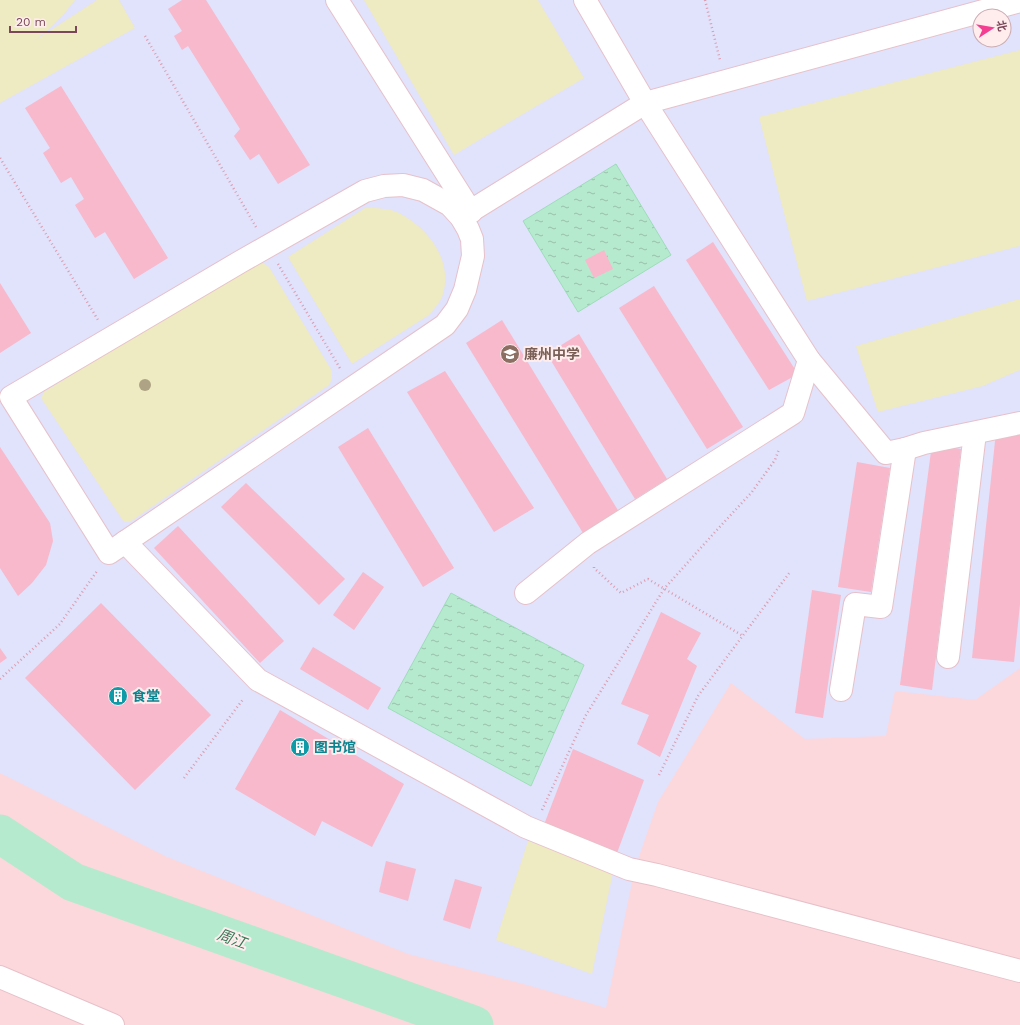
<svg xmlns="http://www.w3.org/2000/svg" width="1020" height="1025" viewBox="0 0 1020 1025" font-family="'Work Sans','Noto Sans SC',sans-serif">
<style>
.residential{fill:#fcd8dc;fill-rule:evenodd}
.education{fill:#e1e2fb;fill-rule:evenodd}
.green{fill:#eeeac1}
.water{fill:url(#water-ripples);stroke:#9cddba}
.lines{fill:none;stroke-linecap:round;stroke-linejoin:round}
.river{stroke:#b6eace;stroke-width:39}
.building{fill:#f7b9cb}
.minor-casing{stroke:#e7c1c9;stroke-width:24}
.path{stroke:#dc9caf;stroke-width:2.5;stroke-dasharray:1 3;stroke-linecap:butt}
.minor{stroke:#fff;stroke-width:22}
.tree{fill:#aea485}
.labels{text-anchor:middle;stroke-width:4;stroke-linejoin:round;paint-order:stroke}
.education-label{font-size:14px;font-weight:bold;fill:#785e54;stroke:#ffedee;text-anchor:start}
.culture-label{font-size:14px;font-weight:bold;fill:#0d838f;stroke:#ffedee;text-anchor:start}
.water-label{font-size:15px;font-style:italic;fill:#367956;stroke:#ffedee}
</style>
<defs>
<pattern id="water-ripples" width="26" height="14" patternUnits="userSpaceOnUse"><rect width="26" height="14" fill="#b6eace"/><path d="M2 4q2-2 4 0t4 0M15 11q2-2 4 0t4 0" fill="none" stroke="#99bfaa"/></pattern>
</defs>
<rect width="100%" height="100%" fill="#fee4e6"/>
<path class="residential" d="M0,0H1020V1025H0ZM980,16H1004V40H980Z"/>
<path class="education" d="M0,0H1020V668L975,700L895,691L886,736L805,739L731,683L658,802L635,868L606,1008L527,985L408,954L167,857L0,773ZM980,16H1004V40H980Z"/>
<g class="green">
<polygon points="0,0 75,0 64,14 47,31 34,41 97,0 119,0 135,28 0,103"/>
<polygon points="364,0 538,0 584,78 454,155"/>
<polygon points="1020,50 1020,246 807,301 759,117"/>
<path d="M365,208C376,208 389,208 399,213C428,228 453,260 443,294C441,302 434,309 429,315L352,364L288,257Z"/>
<polygon points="254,262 261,262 269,267 332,371 332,379 329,385 130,522 124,522 41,398 44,392"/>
<polygon points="1020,299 1020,370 983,386 878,412 856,346"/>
<polygon points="528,841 613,872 592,974 496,940"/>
</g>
<g class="water">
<polygon points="616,164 671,255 578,312 523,221"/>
<polygon points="451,593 584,665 531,786 388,708"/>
</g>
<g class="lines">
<polyline class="river" points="0,834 73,882 474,1025"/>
</g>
<g class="building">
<polygon points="182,0 206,0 310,165 278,184 259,154 250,160 234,136 240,129 188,46 182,50 174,36 182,31 168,9"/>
<polygon points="61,86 168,258 134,279 105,232 95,238 75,205 84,199 71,177 61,183 43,153 50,148 25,108"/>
<polygon points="713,242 798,374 769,390 686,260"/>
<polygon points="604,250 613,269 594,278 585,260"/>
<polygon points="0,283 31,333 0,353"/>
<polygon points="654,286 743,427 707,449 619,308"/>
<polygon points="502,320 619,512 583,533 466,343"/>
<polygon points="579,334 667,479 635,499 547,354"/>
<polygon points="445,371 534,508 494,532 407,392"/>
<polygon points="368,428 454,568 423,587 338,447"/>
<polygon points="996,432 1020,434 1020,604 1014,662 972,658"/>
<polygon points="932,444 961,449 932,690 900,685"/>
<polygon points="0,447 50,523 53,541 46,565 32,583 18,596 0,568"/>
<polygon points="857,462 890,468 871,592 838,587"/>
<polygon points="246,483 345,579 319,605 221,507"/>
<polygon points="178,526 284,641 260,663 154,548"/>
<polygon points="363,572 384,587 354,630 333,615"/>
<polygon points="812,590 841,595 823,718 795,713"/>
<polygon points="101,603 211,715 135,790 25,678"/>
<polygon points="661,612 701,633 687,659 697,666 660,757 637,744 649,715 621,704"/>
<polygon points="313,647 381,688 368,710 300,669"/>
<polygon points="0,648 7,658 0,663"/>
<polygon points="280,710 404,784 372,847 322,821 315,836 235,789"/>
<polygon points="573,749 644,780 614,861 542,830"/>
<polygon points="386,861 416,869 408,901 379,892"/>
<polygon points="455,879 482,887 470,929 443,920"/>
</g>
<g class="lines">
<defs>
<g id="minor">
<polyline points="337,0 471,212"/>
<polyline points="585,0 645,103 809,360 886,453 905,449 924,443 1020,423"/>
<polygon points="403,185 423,190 450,205 461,217 468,229 472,239 473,256 465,290 457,309 445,325 109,553 11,397 240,262 365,191 384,186"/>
<polyline points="461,217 645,103 1020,1"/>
<polyline points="125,542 258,680 526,827 629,869 657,875 1020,971"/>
<polyline points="526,593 588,543 793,413 809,360"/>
<polyline points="948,657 975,433"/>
<polyline points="841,690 855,604 881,607 905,449"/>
<polyline points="0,977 113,1025"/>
</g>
</defs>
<use href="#minor" class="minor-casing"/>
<g class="path">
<polyline points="705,0 720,60"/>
<polyline points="145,36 256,227"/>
<polyline points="0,158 98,320"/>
<polyline points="278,264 341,370"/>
<polyline points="594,567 594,568 621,593 648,579 743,636"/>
<polyline points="0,679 60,624 97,571"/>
<polyline points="659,775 698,696 790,572"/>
<polyline points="184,778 244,698"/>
<polyline points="542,810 586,715 664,589 715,532 752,492 775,460 779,449"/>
</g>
<use href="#minor" class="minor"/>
</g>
<circle class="tree" cx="145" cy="385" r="6"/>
<defs>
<symbol id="school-disc" viewBox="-11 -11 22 22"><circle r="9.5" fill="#8d6e63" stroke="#ffedee"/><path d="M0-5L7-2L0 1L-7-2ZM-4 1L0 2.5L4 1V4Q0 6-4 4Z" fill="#fff"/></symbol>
<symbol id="building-disc" viewBox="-11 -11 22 22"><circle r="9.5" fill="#0f9aa8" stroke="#ffedee"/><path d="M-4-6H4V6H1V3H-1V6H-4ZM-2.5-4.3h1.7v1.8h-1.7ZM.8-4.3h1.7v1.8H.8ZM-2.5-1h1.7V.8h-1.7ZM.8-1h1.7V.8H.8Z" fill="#fff"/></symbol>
</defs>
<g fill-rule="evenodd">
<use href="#school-disc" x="499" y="343" width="22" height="22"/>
<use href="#building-disc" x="107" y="685" width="22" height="22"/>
<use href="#building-disc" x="289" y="736" width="22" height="22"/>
</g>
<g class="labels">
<g class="education-label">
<text x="524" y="359">廉州中学</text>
</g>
<g class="culture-label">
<text x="132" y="701">食堂</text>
<text x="314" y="752">图书馆</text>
</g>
<g class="water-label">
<text transform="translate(232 939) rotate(20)" y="5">周江</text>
</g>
</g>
<g transform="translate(992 28) rotate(78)"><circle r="19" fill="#ffedee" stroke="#caabb2"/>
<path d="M0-3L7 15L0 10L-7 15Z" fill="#f43e92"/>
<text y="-6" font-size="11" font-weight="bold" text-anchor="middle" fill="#7a4758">北</text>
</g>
<path d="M10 26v6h66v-6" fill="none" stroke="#7a4758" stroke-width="2"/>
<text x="16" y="26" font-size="12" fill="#7a4758" stroke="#ffedee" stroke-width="3" paint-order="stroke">20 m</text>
</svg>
